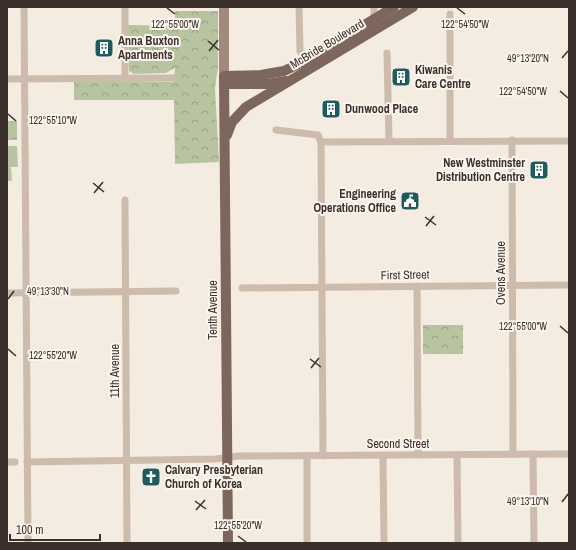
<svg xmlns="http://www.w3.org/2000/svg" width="576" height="550" viewBox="0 0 576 550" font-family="'Archivo Narrow',sans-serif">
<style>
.forest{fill:url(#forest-crowns)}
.garden{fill:#b8c4a0}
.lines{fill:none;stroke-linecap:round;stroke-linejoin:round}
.minor{stroke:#cdbbac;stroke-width:7}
.secondary{stroke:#a18a7d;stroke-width:10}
.primary{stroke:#7d675c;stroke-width:10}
.ticks{fill:none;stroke:#3b302b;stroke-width:1.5}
.labels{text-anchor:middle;stroke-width:4;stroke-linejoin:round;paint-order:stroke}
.poi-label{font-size:12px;font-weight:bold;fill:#3b302b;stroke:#fbf5ee;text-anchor:start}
.street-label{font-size:12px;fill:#3b302b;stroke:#fbf5ee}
.ticks-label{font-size:10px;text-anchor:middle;fill:#3b302b;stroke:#fbf5ee;stroke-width:4;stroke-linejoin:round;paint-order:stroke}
</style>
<defs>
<pattern id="forest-crowns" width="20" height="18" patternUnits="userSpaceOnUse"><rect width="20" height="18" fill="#b8c4a0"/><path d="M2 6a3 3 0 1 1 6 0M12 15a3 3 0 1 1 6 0" fill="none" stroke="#97a083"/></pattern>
</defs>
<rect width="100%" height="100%" fill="#f4ebe1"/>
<g class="forest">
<polygon points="175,11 218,11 218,67 215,88 219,162 175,164 174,100 74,100 74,81 174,82 175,68 166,73 134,74 129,71 128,25 175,26"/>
<rect x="7" y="121" width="10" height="19"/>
<rect x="423" y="325" width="40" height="29"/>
</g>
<polygon class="garden" points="7,146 17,146 18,167 11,167 12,181 7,181"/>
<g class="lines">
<g class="minor">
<polyline points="24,7 28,543"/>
<polyline points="299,7 300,51 305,61"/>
<polyline points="374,7 374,19"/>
<polyline points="450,14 450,140"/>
<polyline points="387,53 389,141"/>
<polyline points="125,77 125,7"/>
<polyline points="7,79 174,78"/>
<polyline points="276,130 318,135 321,142 569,141"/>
<polyline points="512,140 513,454"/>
<polyline points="321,142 323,456"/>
<polyline points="125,200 127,543"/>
<polyline points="417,286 418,455"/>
<polyline points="242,288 569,285"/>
<polyline points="7,293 176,291"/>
<polyline points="533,454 534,543"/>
<polyline points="457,455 458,543"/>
<polyline points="307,456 307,543"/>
<polyline points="383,456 384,543"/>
<polyline points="7,462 15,462"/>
<polyline points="27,462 215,459 238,456 569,454"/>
</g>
<polyline class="secondary" points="224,7 224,76"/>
<g class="primary">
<polyline points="224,84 268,84 286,81"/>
<polyline points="227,135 232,122 246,107 413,7"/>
<polyline points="228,543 224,76 261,75 284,71 305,61 394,7"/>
</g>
</g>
<path class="ticks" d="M167,8L175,14M457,8L465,14M208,41L219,50M209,51L218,40M562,58L568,51M560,91L568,98M8,114L16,121M93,183L104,192M94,193L103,182M425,217L436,225M426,226L434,216M8,299L14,291M560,326L568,333M8,349L16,356M310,359L321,367M311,368L319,358M195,501L206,509M562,502L568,494M196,510L205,500M238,536L246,542"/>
<defs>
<symbol id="building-square" viewBox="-11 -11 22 22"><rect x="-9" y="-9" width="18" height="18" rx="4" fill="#1f5a5e" stroke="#fbf5ee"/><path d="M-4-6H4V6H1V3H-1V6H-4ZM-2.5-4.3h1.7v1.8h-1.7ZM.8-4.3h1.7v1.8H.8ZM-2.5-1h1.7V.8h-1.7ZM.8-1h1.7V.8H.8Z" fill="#fff"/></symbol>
<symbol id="civic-square" viewBox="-11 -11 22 22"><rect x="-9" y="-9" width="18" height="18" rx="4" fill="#1f5a5e" stroke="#fbf5ee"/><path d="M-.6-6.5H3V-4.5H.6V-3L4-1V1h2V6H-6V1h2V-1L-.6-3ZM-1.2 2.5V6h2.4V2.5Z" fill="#fff"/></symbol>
<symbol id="church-square" viewBox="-11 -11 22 22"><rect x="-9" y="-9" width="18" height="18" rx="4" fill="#1f5a5e" stroke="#fbf5ee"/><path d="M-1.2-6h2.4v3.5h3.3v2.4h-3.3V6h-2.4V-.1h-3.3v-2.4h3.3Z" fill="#fff"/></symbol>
</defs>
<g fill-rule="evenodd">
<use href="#building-square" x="93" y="37" width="22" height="22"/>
<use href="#building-square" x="390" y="66" width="22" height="22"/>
<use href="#building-square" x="320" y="98" width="22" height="22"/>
<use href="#building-square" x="528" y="159" width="22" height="22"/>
<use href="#civic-square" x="399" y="190" width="22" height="22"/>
<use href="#church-square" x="140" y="466" width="22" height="22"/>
</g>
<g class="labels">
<g class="poi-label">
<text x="118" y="45">Anna Buxton<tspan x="118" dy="14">Apartments</tspan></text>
<text x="415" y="74">Kiwanis<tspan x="415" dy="14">Care Centre</tspan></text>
<text x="345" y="113">Dunwood Place</text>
<text x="525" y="167" text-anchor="end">New Westminster<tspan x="525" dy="14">Distribution Centre</tspan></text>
<text x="396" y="198" text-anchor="end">Engineering<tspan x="396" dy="14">Operations Office</tspan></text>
<text x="165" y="474">Calvary Presbyterian<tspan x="165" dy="14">Church of Korea</tspan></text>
</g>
<g class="street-label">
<text transform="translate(327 44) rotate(-31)" y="4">McBride Boulevard</text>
<text transform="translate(501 273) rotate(-90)" y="4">Ovens Avenue</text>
<text transform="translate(405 275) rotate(-1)" y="4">First Street</text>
<text transform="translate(213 310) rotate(-90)" y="4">Tenth Avenue</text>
<text transform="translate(115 371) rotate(-90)" y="4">11th Avenue</text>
<text x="398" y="448">Second Street</text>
</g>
</g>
<g class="ticks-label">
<text x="175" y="28">122°55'00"W</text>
<text x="465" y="28">122°54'50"W</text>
<text x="528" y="62">49°13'20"N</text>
<text x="523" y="95">122°54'50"W</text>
<text x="53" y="124">122°55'10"W</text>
<text x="48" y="295">49°13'30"N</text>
<text x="523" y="330">122°55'00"W</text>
<text x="53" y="359">122°55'20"W</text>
<text x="528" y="505">49°13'10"N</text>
<text x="238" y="529">122°55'20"W</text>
</g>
<rect width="576" height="550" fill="none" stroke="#3b302b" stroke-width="16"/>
<path d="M10 534v6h90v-6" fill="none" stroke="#3b302b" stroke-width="2"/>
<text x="16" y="534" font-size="12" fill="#3b302b" stroke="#fbf5ee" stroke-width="3" paint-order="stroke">100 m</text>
</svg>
